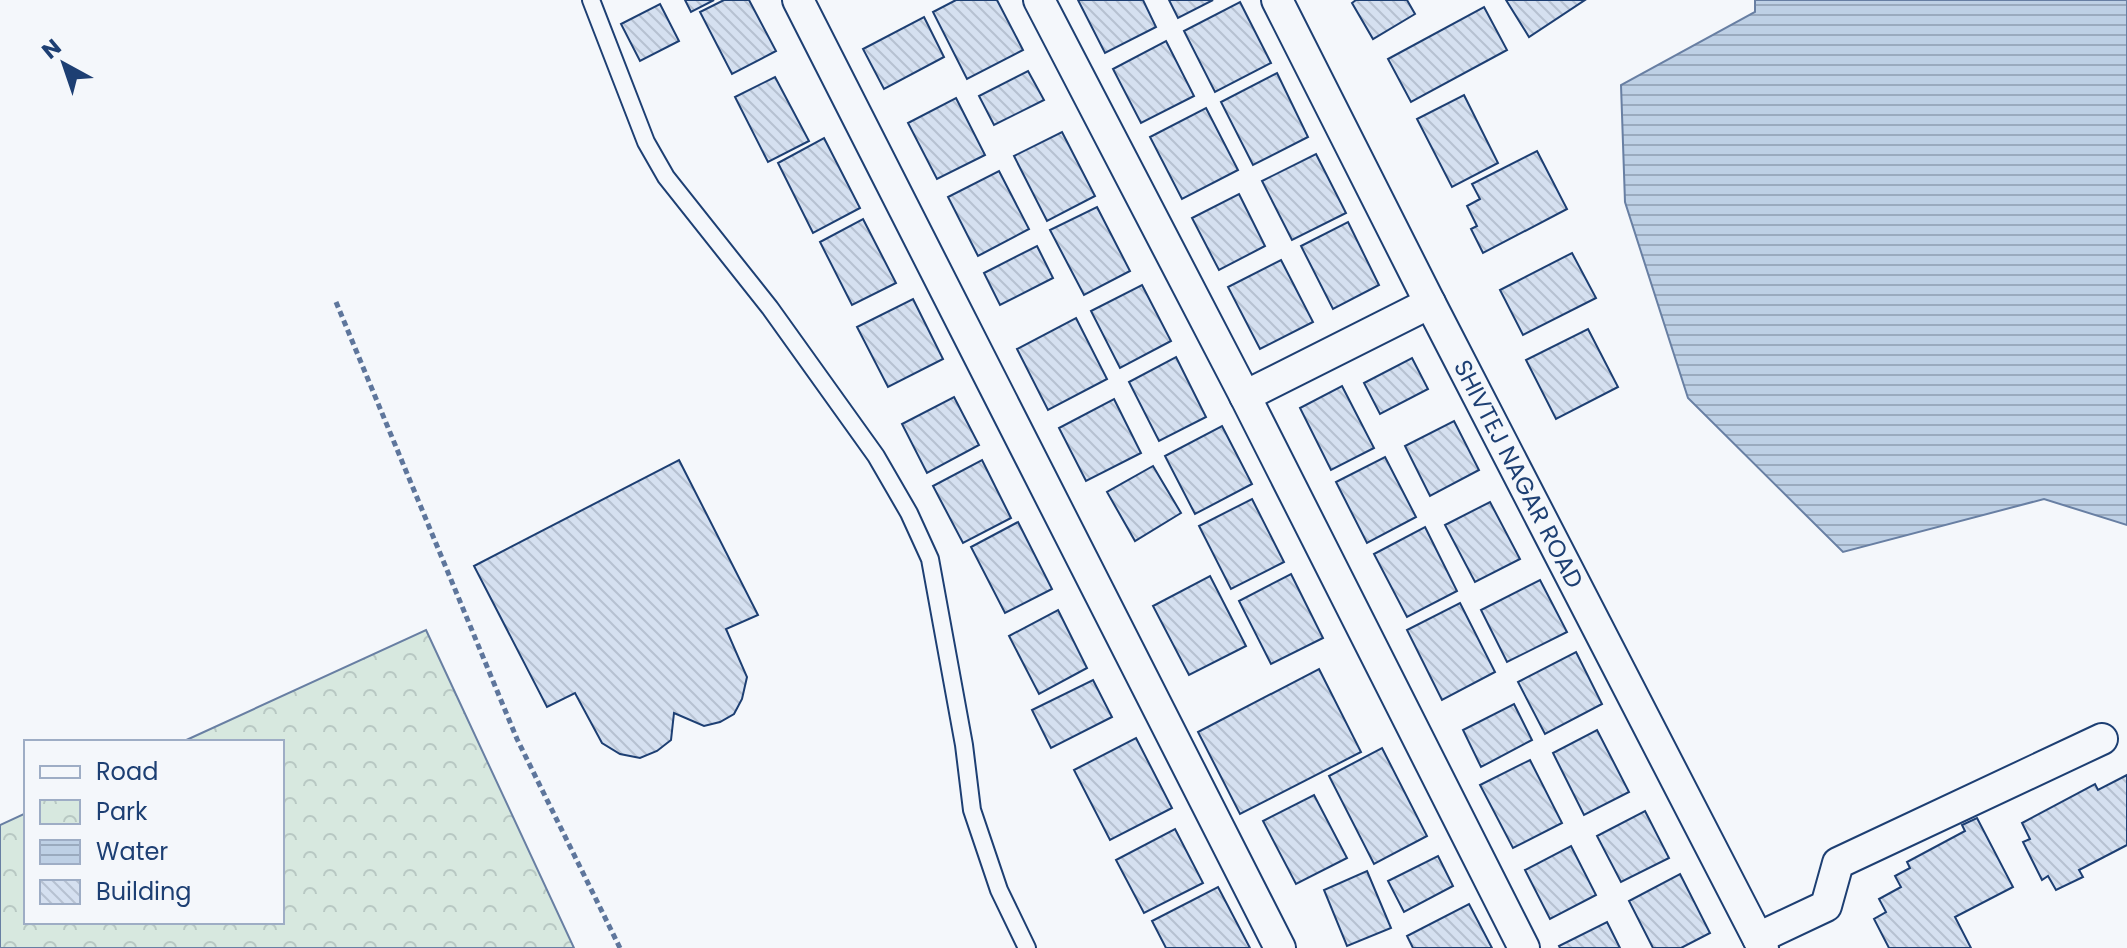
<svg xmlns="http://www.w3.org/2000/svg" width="2127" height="948" viewBox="0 0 2127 948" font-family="Poppins,sans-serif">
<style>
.park{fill:url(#park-crowns);stroke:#687fa3;stroke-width:2}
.water{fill:url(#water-rules);stroke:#687fa3;stroke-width:2}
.building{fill:url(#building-back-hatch);stroke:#1d3f73;stroke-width:2}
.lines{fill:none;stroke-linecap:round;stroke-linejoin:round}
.service-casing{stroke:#1d3f73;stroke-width:20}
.minor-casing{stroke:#1d3f73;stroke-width:34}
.path{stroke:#5e769c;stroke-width:5;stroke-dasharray:6 4;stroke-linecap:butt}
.service{stroke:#f4f7fb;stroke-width:16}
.minor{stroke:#f4f7fb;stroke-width:30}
.labels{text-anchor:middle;stroke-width:6;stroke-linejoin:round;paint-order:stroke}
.street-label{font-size:24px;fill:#1d3f73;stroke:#f4f7fb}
</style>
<defs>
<pattern id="park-crowns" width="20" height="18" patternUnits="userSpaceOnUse" patternTransform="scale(2)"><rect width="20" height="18" fill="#d7e8df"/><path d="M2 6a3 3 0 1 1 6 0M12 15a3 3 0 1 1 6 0" fill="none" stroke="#b8c8c3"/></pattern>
<pattern id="water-rules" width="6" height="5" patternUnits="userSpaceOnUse" patternTransform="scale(2)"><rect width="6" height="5" fill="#bed0e5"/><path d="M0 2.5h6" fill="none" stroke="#9aaabe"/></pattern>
<pattern id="building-back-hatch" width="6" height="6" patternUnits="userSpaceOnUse" patternTransform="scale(2)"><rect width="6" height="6" fill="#d5e0f0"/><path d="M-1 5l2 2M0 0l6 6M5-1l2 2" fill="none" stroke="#b6c1d1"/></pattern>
</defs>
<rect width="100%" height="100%" fill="#f4f7fb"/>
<polygon class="park" points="426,630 574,948 0,948 0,825 26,813 26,922 282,922 282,742 182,742"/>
<polygon class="water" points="1755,0 2127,0 2127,525 2044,499 1843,552 1688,398 1625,202 1621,85 1755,12"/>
<g class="building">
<polygon points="685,0 714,0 691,12"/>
<polygon points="724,0 749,0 776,51 732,74 700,12"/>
<polygon points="956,0 997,0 1023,50 967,79 933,12"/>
<polygon points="1078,0 1143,0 1156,27 1105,53"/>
<polygon points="1169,0 1213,0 1178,18"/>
<polygon points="1356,0 1407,0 1415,14 1373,39 1352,3"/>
<polygon points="1506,0 1585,0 1529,37"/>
<polygon points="1240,2 1271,63 1215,92 1184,31"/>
<polygon points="660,4 679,41 640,61 621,24"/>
<polygon points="1484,7 1507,50 1411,102 1388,59"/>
<polygon points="924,17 944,57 884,89 863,49"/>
<polygon points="1166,41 1194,96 1141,123 1113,69"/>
<polygon points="1028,71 1044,100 994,125 979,96"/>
<polygon points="1277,73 1308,137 1253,165 1221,102"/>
<polygon points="775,77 809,141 768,162 735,97"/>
<polygon points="1464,95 1498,163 1452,187 1417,119"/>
<polygon points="956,98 985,155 937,179 908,123"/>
<polygon points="1206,108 1238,170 1182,199 1150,137"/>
<polygon points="1062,132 1095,196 1047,221 1014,156"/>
<polygon points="824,138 860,208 813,233 778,163"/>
<polygon points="1537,151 1567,209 1483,253 1471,229 1477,226 1467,206 1480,199 1472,184"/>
<polygon points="1316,154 1346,213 1292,240 1262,181"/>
<polygon points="999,171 1029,229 978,256 948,197"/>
<polygon points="1239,194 1265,246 1219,270 1192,218"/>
<polygon points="1097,207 1130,271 1084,295 1050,230"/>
<polygon points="863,219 896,283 852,305 820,242"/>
<polygon points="1348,222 1379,285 1333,309 1301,246"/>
<polygon points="1037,246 1053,278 1000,305 984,273"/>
<polygon points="1572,253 1596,298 1523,335 1500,290"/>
<polygon points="1281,260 1313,322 1260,349 1228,287"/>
<polygon points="1142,285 1171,341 1120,368 1091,311"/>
<polygon points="913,299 943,359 888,387 857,327"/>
<polygon points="1076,318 1107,379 1048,410 1017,349"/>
<polygon points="1588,329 1618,387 1556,419 1526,360"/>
<polygon points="1176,357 1206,417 1159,441 1129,382"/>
<polygon points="1412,358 1428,389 1380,414 1364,383"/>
<polygon points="1342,386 1374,448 1331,470 1300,408"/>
<polygon points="954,397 979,445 927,473 902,424"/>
<polygon points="1114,399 1141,453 1086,481 1059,428"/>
<polygon points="1454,421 1479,470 1430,496 1405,446"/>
<polygon points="1222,426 1252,484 1195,514 1165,456"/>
<polygon points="1385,457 1416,517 1367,543 1336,482"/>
<polygon points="679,460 758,615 726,629 747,677 742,699 734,714 720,722 704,726 674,713 671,740 657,751 640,758 620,754 602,743 575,693 547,707 474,566"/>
<polygon points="982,460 1011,518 963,543 933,486"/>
<polygon points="1153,466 1181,513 1135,541 1107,492"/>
<polygon points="1252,499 1284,562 1231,589 1199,526"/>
<polygon points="1490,502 1520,559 1475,582 1445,525"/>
<polygon points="1018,522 1052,589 1005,613 971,547"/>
<polygon points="1425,527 1457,591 1407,617 1374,554"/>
<polygon points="1291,574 1323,638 1271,664 1239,601"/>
<polygon points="1210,576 1246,646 1189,675 1153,606"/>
<polygon points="1540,580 1567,632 1507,662 1481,610"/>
<polygon points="1460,603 1495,672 1442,700 1407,630"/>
<polygon points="1058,610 1087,668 1039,694 1009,636"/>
<polygon points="1576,652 1602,704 1545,734 1518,682"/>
<polygon points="1319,669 1361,752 1240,814 1198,732"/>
<polygon points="1093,680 1112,717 1051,748 1032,710"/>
<polygon points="1514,704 1532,740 1481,767 1463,730"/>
<polygon points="1597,730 1629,792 1584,815 1553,753"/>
<polygon points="1136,738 1172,808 1110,840 1074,770"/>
<polygon points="1382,748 1427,836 1374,864 1329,776"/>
<polygon points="1530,760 1562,823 1513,848 1480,785"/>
<polygon points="2127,775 2127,845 2079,870 2083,877 2056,890 2048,876 2042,880 2023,842 2030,839 2022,823 2095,784 2098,790"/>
<polygon points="1314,795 1347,858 1296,884 1263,821"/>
<polygon points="1645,811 1669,858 1621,882 1597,836"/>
<polygon points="1977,818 2013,887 1955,917 1971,948 1889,948 1874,919 1886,912 1879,899 1901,887 1895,876 1910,868 1907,862 1965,831 1962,825"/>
<polygon points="1175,829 1203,883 1144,913 1116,860"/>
<polygon points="1571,846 1596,895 1550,919 1525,870"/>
<polygon points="1438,856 1453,886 1404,912 1388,881"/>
<polygon points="1367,871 1391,928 1347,946 1324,890"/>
<polygon points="1680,874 1710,933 1681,948 1653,948 1629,901"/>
<polygon points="1218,887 1250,948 1166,948 1152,921"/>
<polygon points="1469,904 1492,948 1413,948 1407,936"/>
<polygon points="1607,922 1620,948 1560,948 1559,946"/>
</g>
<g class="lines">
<defs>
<polyline id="service" points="591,0 646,142 666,177 770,308 876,456 909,513 930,559 964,745 972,810 999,890 1027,948"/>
<g id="minor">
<polyline points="798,0 1280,948"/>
<polyline points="1039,0 1245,396 1524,948"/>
<path id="s1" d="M1277,0L1430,303L1763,948"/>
<polyline points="1245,396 1430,303"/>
<polyline points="1758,938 1826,906 1838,863 2102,739"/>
</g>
</defs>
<use href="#service" class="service-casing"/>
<use href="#minor" class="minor-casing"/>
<polyline class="path" points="336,302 517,739 620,948"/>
<use href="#service" class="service"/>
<use href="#minor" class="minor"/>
</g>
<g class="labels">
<g class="street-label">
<text dy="8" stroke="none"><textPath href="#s1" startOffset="532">SHIVTEJ NAGAR ROAD</textPath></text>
</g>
</g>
<rect x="24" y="740" width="260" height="184" fill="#f4f7fb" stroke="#9eadc5" stroke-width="2"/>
<rect x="40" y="766" width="40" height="12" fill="#f4f7fb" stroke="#9eadc5" stroke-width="2"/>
<text x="96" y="780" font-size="24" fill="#1d3f73">Road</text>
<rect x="40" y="800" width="40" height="24" fill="url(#park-crowns)" stroke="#9eadc5" stroke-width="2"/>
<text x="96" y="820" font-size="24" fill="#1d3f73">Park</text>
<rect x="40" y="840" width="40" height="24" fill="url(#water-rules)" stroke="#9eadc5" stroke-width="2"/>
<text x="96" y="860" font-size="24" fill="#1d3f73">Water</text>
<rect x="40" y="880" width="40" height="24" fill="url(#building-back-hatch)" stroke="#9eadc5" stroke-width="2"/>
<text x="96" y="900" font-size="24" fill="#1d3f73">Building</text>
<g transform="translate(64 64) rotate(320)" stroke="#f4f7fb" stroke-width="6" paint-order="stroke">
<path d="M0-6L14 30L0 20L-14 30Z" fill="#1d3f73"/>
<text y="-12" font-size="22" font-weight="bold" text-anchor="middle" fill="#1d3f73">N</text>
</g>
</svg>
